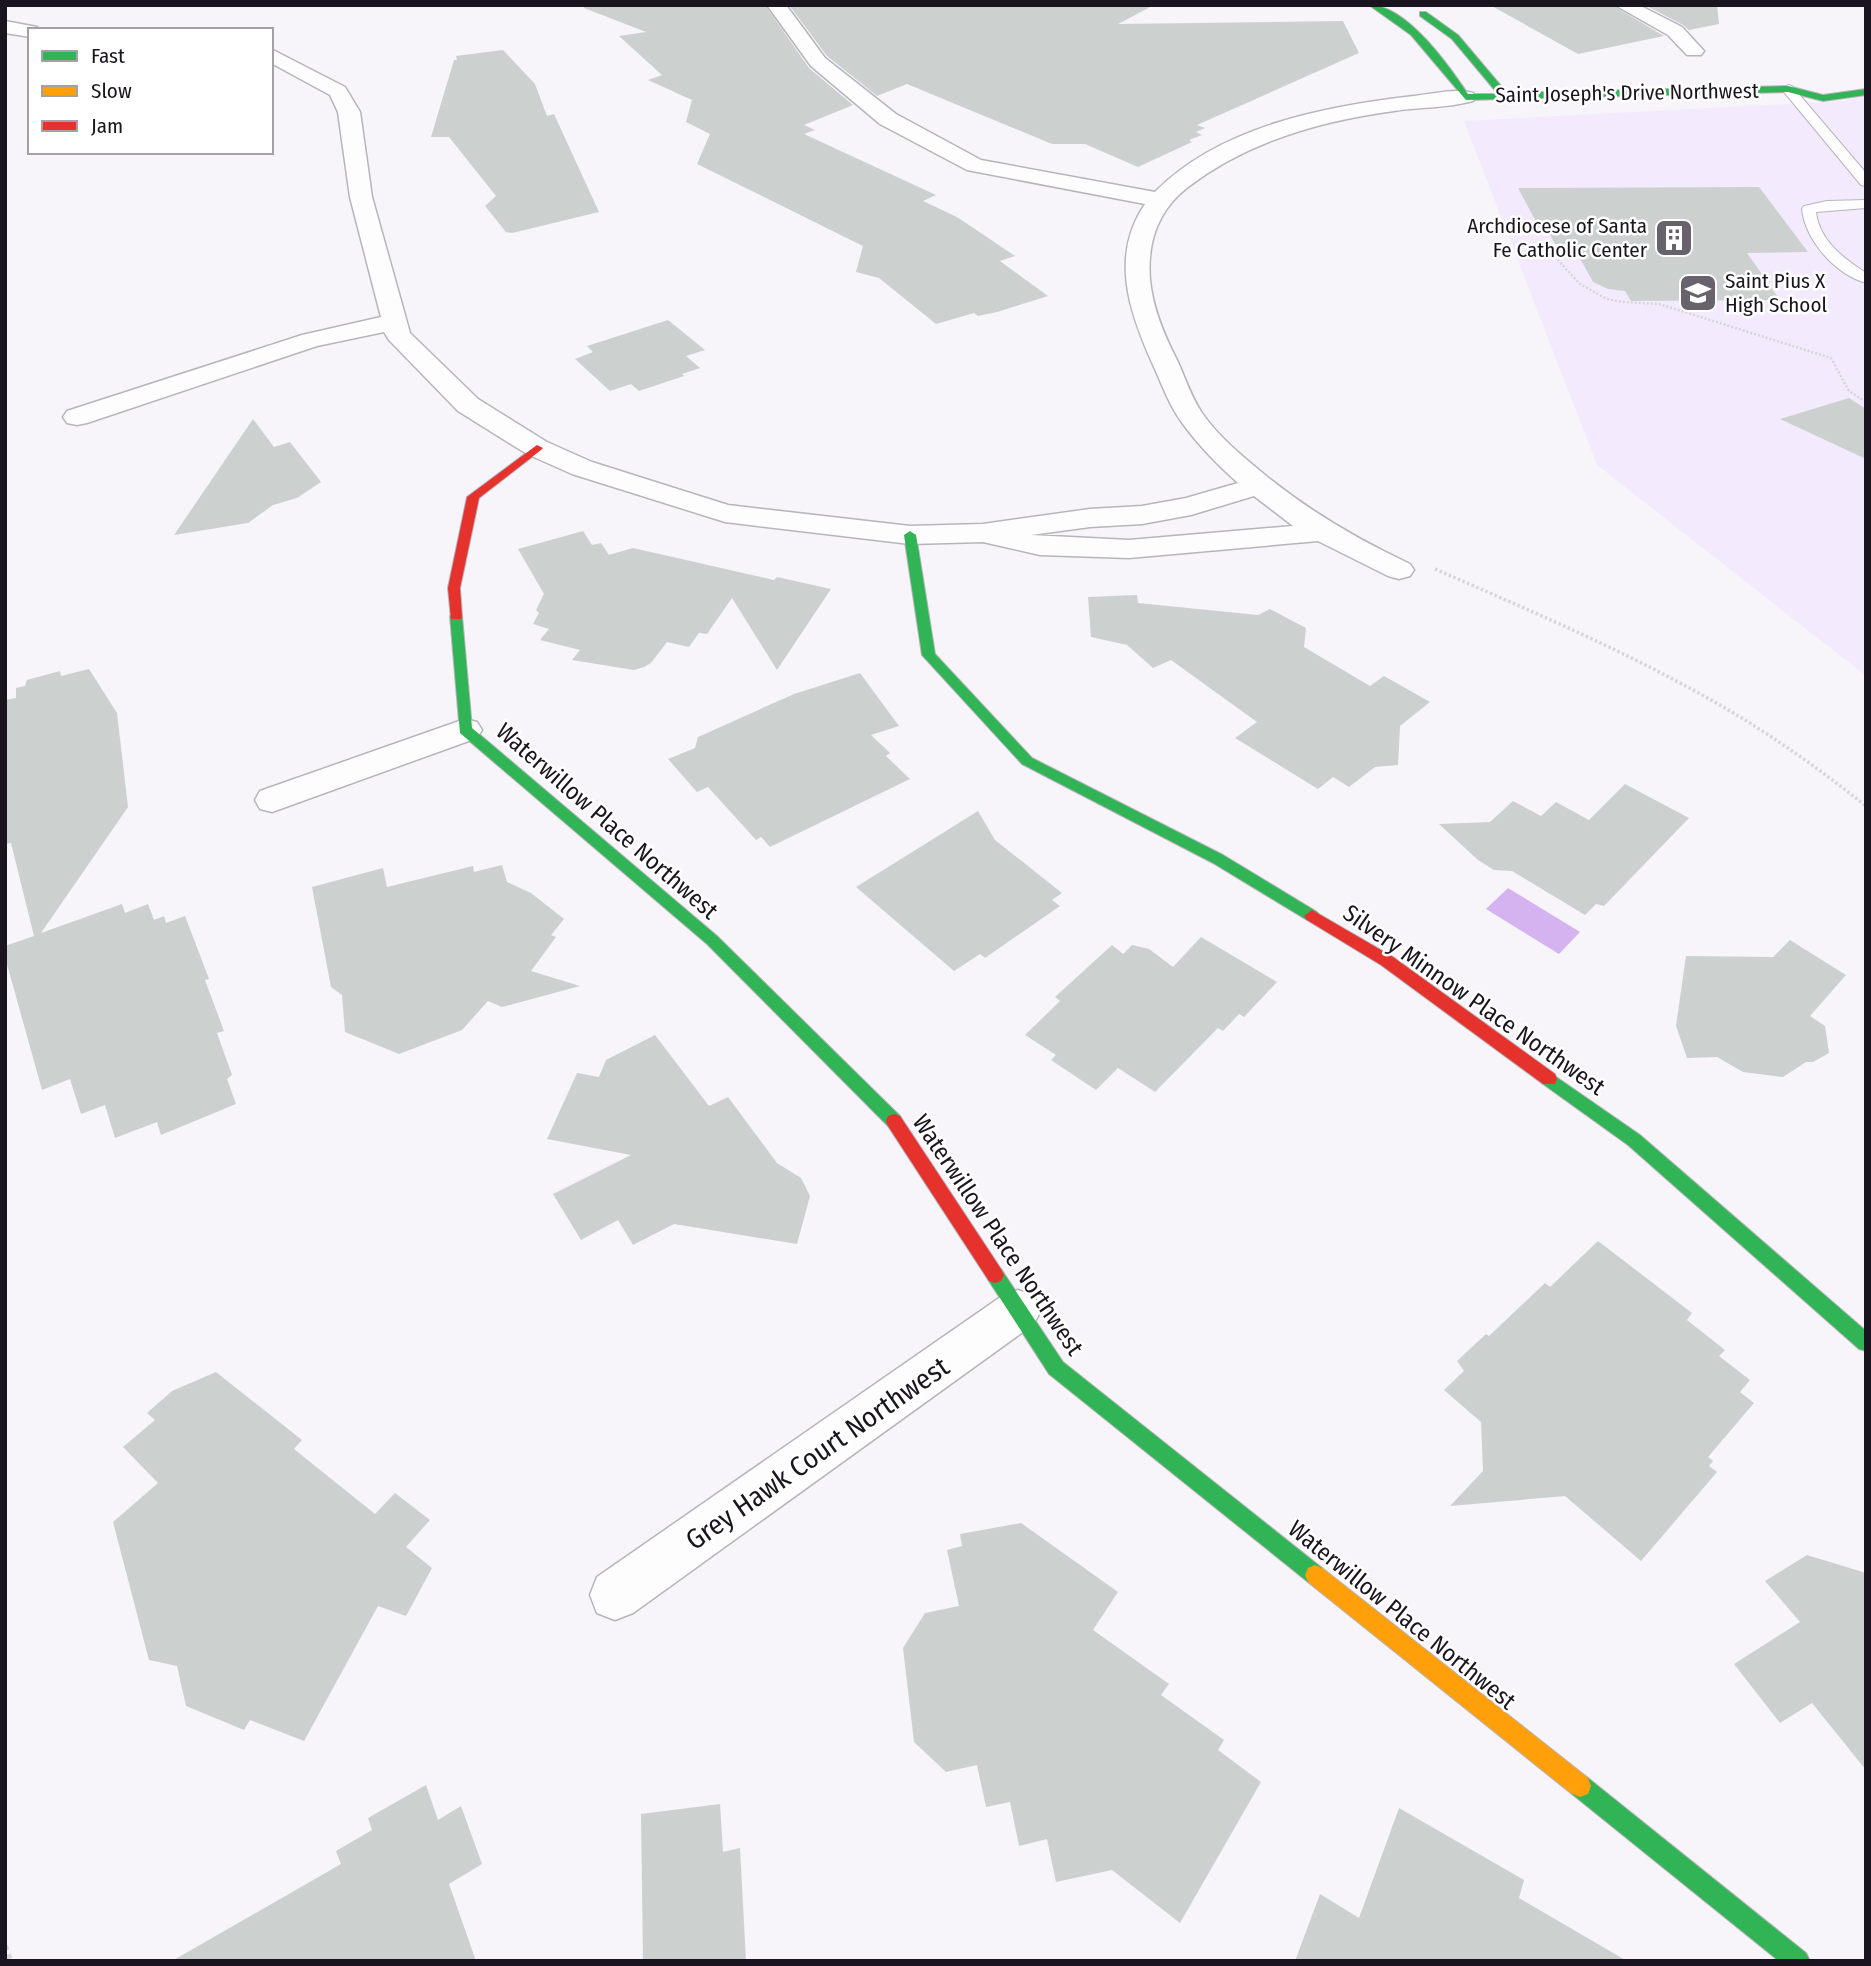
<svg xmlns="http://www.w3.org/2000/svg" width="1871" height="1966" viewBox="0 0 1871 1966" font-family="'Fira Sans Condensed',sans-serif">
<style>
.built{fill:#f4eafd}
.water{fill:#d5b3f0}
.building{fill:#ccd1d0}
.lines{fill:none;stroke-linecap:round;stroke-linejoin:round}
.lane-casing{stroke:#b8b4bc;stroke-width:2}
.street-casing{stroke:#b8b4bc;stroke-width:3}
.fast-casing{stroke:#b8b4bc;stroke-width:2}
.slow-casing{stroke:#b8b4bc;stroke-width:2}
.jam-casing{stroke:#b8b4bc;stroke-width:2}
.path-far2{stroke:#d6d5d7;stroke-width:2.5;stroke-dasharray:2 2;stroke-linecap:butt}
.path-far1{stroke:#d6d5d7;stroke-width:3.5;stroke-dasharray:2.5 2.5;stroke-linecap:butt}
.path{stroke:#d6d5d7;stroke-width:6;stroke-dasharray:4.5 4.5;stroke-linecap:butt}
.lane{fill:#fefdfe;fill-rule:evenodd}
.street{fill:#fefdfe;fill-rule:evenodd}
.fast{fill:#30b455;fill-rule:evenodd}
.slow{fill:#ff9f0a;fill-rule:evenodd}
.jam{fill:#e5322d;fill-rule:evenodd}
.labels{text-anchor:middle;stroke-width:5;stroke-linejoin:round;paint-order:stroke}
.far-street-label{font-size:21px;fill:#1a141e;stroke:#fff}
.far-poi-label{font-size:21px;fill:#1a141e;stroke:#fff;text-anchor:end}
.street-label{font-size:24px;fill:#1a141e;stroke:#fff}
.near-street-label{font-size:28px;fill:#1a141e;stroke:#fff}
</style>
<rect width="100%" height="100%" fill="#f7f4fa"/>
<polygon class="built" points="1866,96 1866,676 1597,465 1464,121 1844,101"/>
<polygon class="water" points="1508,888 1580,932 1559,954 1486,909"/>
<g class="building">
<polygon points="585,5 765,5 809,68 853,105 804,125 815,130 804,134 936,195 923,201 957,217 1015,256 1000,261 1048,296 997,312 978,316 974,313 936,324 879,278 856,272 863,246 697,164 710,134 686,122 692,100 648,80 662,75 619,36 646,32 584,8"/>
<polygon points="789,5 1154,5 1118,24 1343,21 1359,53 1197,125 1205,128 1196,132 1202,135 1189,140 1192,142 1138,167 1085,144 1052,144 907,84 877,96 827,56"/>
<polygon points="1490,5 1612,5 1664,36 1578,54"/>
<polygon points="1645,5 1717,5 1719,24 1689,30 1683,25"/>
<polygon points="503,50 535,84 547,116 554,114 599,212 512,233 506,232 485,206 496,196 449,137 431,137 454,60 457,60 456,56"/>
<polygon points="1759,187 1808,252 1747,253 1780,300 1631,301 1625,291 1608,289 1593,282 1572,244 1555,244 1548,231 1541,231 1518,188"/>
<polygon points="668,320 705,350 686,356 700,368 682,374 684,376 639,391 631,384 610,391 575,359 593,352 587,346"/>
<polygon points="1849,398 1866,409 1866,459 1780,419"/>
<polygon points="253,419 274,447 290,442 321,482 297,498 273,505 248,523 174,535"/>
<polygon points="583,531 592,545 601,543 609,555 633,548 774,580 777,577 831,589 777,670 732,598 707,634 699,633 689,647 667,642 651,663 644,667 634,670 572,660 580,650 540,640 549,629 533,624 539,613 536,610 544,594 518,549"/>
<polygon points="1137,595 1138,603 1258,615 1270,609 1306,628 1304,647 1370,686 1384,676 1430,702 1400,726 1398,765 1375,767 1349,787 1333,777 1318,789 1235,738 1257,722 1171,660 1153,668 1127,645 1091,637 1088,597"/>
<polygon points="89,669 117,713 128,807 41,933 122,904 125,913 148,904 154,920 164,916 166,923 185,916 209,979 205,980 224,1031 217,1033 232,1075 227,1079 236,1104 161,1135 157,1122 115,1138 105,1105 81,1114 70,1079 42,1090 5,957 5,946 34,936 11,843 5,844 5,700 16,698 16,688 25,686 27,680 60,671 61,676"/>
<polygon points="860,673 899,726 871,735 890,753 886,756 910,779 770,847 761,837 756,840 708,787 697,792 668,759 695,748 698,737 794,694"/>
<polygon points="1625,784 1689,818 1604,906 1596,904 1585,915 1512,871 1494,870 1478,860 1439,824 1490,822 1513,801 1541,816 1556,802 1589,820"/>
<polygon points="978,811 995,840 1062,893 1052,900 1060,906 985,958 980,954 954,971 856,887"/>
<polygon points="502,865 507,882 531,893 564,919 551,935 556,937 531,971 580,986 502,1007 488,1001 462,1030 399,1054 345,1032 342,995 331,987 312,887 383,868 387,887 473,866 474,872"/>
<polygon points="1201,937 1277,982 1244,1017 1239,1014 1223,1031 1218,1028 1155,1092 1118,1068 1096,1090 1051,1060 1056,1055 1025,1035 1060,1001 1055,997 1112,945 1123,954 1132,945 1149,949 1173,967"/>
<polygon points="1790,940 1846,975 1810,1016 1825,1026 1829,1053 1813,1062 1806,1062 1783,1077 1743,1072 1717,1057 1687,1058 1676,1026 1686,956 1773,957"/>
<polygon points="655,1035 709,1106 728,1097 777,1163 801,1178 810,1196 797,1244 674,1224 633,1245 618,1220 581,1240 553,1194 631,1155 547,1139 577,1073 599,1077 606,1060"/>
<polygon points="1598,1241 1692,1313 1687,1320 1725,1350 1719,1356 1750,1380 1740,1392 1754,1403 1708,1457 1713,1461 1709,1466 1717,1472 1641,1561 1565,1496 1450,1506 1483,1471 1481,1422 1444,1390 1464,1371 1457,1361 1486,1334 1489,1336 1545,1283 1550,1287"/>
<polygon points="216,1372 302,1440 294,1449 375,1514 395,1493 430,1520 406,1547 432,1568 406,1616 378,1606 304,1741 250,1720 244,1730 186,1706 177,1666 149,1660 113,1522 158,1483 123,1447 155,1420 147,1413 172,1391"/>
<polygon points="1021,1523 1118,1592 1093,1630 1169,1684 1161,1695 1224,1740 1218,1750 1261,1782 1180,1923 1112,1870 1056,1882 1047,1839 1019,1846 1010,1802 986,1807 977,1765 946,1772 914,1742 903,1648 925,1613 959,1606 947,1550 962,1546 960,1534"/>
<polygon points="1807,1555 1866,1573 1866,1770 1812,1703 1780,1723 1734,1664 1800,1622 1765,1581"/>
<polygon points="426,1785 438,1820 461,1806 482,1864 449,1884 476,1961 172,1961 341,1864 336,1851 372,1830 368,1818"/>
<polygon points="720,1804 723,1852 740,1848 746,1961 643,1961 641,1814"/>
<polygon points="1399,1808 1524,1880 1519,1898 1627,1961 1295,1961 1320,1894 1359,1918"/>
</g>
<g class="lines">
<defs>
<g id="lane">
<polygon points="1788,85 1792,86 1866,173 1866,186 1861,185 1784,92 1782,89"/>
<path d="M1866,200V208L1816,212C1819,240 1843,258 1866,273V283C1835,274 1805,240 1802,209L1804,206L1827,201Z"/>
</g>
<g id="street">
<path d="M767,5H786L825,58L896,114L981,160L1155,192C1220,126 1326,106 1414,96C1433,94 1455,88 1473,93L1476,97L1473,101C1448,108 1420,107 1394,111C1321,121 1248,141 1188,187C1158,210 1147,243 1150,280C1153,309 1164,335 1177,360C1185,377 1191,397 1202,413C1220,439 1246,459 1270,479C1314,514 1359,540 1410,564L1414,570L1410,576L1399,579L1388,576L1318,541L1129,558L1040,555L983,542L910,544L725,522L572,474L527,454L458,411L389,340L384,332L317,346L87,423L77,425L67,423L63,417L67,411L302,335L381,317L350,197L338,112L330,95L271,63V49L345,87L360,112L372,197L410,333L478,399L547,442L592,462L728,505L910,526L983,524L1090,509L1142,506L1186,498L1238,483C1218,465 1199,446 1183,424C1170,407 1163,387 1154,367C1130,314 1109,257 1145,204L967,170L880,124L811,66ZM1254,496L1293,526L1129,540L1031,535L1090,527L1142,524L1191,515Z"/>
<polygon points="1615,5 1639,5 1682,27 1704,51 1701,55 1687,55 1668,35"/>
<polygon points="5,21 37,27 39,30 30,30 30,37 5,33"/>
<polygon points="465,719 477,722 482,730 477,738 272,812 260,809 255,800 260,791"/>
<polygon points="1018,1290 1034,1296 1041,1310 1034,1324 633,1613 615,1620 597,1613 590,1595 597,1577 1002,1296"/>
</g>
<g id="fast">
<path d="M1369,5C1407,5 1449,66 1468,94H1498L1452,39L1420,16V12H1426L1458,35L1507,93L1788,86L1823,95L1866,89V95L1823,101L1788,92L1466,100L1411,35Z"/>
<polygon points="910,531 916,535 935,654 1032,758 1223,855 1317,912 1320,916 1317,920 1307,920 1213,863 1022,764 922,655 904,535"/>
<polygon points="456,612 462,616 472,728 717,936 900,1116 902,1121 900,1126 894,1128 888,1126 707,944 460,733 450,616"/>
<polygon points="1549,1072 1640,1135 1866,1331 1866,1351 1859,1349 1628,1145 1543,1084 1541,1079 1543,1074"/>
<polygon points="995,1267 1001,1269 1063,1362 1322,1568 1325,1575 1322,1582 1315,1585 1308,1582 1049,1374 989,1281 986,1275 989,1269"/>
<polygon points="1580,1775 1588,1778 1806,1953 1810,1961 1779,1961 1572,1794 1569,1786 1572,1778"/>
</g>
<polygon id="slow" points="1315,1565 1322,1568 1588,1778 1591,1786 1588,1794 1580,1797 1572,1794 1308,1582 1305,1575 1308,1568"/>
<g id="jam">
<polygon points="537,445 543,448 541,450 479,498 460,588 462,616 461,619 451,619 448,588 467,497"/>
<polygon points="1312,910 1393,957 1555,1074 1557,1079 1555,1084 1543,1084 1381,965 1307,920 1304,916"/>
<polygon points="894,1114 900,1116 1001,1269 1004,1275 1001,1281 995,1283 989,1281 888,1126 886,1121 888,1116"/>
</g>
</defs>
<use href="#lane" class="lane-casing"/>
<use href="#street" class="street-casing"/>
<use href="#fast" class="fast-casing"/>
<use href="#slow" class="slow-casing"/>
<use href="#jam" class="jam-casing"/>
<polyline class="path-far2" points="1544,245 1580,284 1607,299 1623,302 1659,304 1831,358 1849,391 1866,402"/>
<path class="path-far1" d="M1435,569C1540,615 1647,660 1745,720C1787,746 1827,775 1866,806"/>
<polyline class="path" points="5,1946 10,1961"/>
<use href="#lane" class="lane"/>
<use href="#street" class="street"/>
<use href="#fast" class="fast"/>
<use href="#slow" class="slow"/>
<use href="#jam" class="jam"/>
</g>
<defs>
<symbol id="building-square" viewBox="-11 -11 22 22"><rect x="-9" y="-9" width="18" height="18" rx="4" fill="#67626b" stroke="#fff"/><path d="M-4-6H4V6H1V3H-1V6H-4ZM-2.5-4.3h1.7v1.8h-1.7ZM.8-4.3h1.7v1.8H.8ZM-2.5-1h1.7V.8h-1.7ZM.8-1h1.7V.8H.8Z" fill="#fff"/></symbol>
<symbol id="school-square" viewBox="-11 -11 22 22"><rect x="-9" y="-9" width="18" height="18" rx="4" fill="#67626b" stroke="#fff"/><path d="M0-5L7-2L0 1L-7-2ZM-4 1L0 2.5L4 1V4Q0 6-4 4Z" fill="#fff"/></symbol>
</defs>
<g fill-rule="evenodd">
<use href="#building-square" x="1652" y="216" width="44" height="44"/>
<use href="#school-square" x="1676" y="271" width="44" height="44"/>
</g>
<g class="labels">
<g class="far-street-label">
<text transform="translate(1627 93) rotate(-1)" y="7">Saint Joseph's Drive Northwest</text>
</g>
<g class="far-poi-label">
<text x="1647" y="233">Archdiocese of Santa<tspan x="1647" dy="24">Fe Catholic Center</tspan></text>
<text x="1725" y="288" text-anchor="start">Saint Pius X<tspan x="1725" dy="24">High School</tspan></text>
</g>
<g class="street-label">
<text transform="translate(607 821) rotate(41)" y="8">Waterwillow Place Northwest</text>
<text transform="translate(1474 1000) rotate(35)" y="8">Silvery Minnow Place Northwest</text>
<text transform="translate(998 1235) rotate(56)" y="8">Waterwillow Place Northwest</text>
<text transform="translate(1402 1615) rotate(39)" y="8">Waterwillow Place Northwest</text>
</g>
<g class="near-street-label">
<text transform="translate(817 1453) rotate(-35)" y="10">Grey Hawk Court Northwest</text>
</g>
</g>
<rect width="1871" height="1966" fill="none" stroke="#1a141e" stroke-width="14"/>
<rect x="28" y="28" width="245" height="126" fill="#ffffff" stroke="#a3a1a5" stroke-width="2"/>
<rect x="42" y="51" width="35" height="10" fill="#30b455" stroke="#a3a1a5" stroke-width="2"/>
<text x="91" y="63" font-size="21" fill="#1a141e">Fast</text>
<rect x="42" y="86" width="35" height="10" fill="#ff9f0a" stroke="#a3a1a5" stroke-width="2"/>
<text x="91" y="98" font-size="21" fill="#1a141e">Slow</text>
<rect x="42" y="121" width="35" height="10" fill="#e5322d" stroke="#a3a1a5" stroke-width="2"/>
<text x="91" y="133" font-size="21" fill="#1a141e">Jam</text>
</svg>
